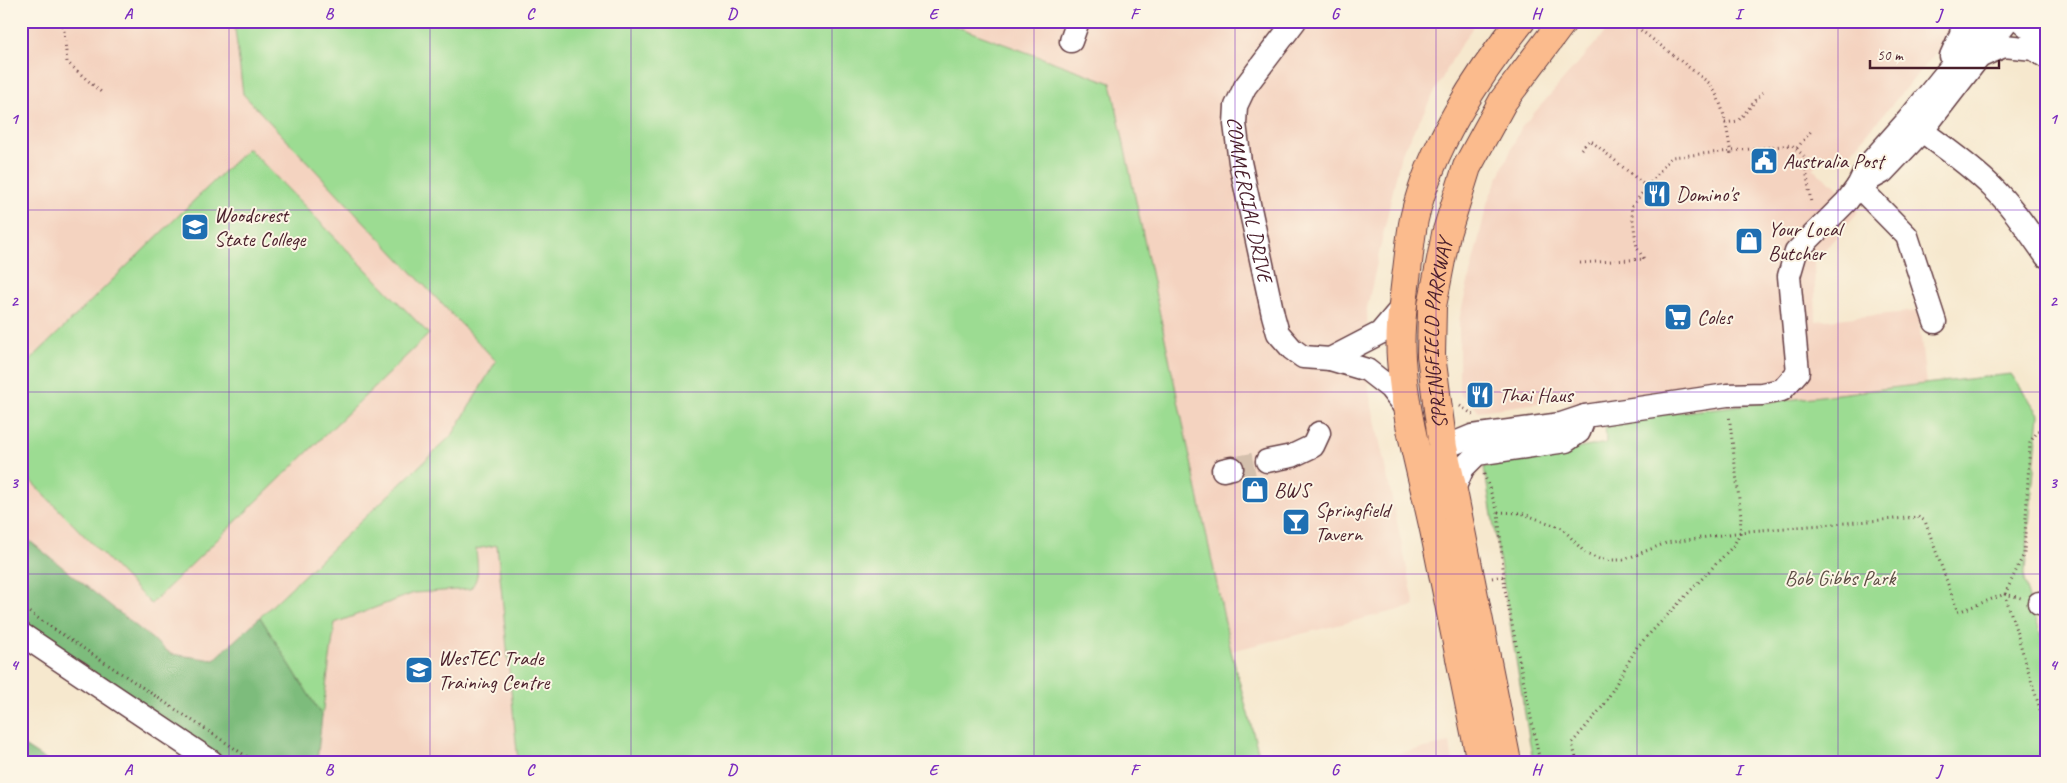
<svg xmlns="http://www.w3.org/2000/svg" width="2067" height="783" viewBox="0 0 2067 783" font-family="Caveat,sans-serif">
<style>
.built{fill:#f4d3c0}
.green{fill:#9cdc92;stroke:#737e5e}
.forest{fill:#7dbc7c;stroke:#646e54}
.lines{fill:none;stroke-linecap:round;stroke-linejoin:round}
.minor-tunnel{stroke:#d4c0ad;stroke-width:22;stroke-dasharray:22 11;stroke-linecap:butt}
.minor-casing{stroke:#643d43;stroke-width:25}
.major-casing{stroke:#643d43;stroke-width:30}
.path{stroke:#643d43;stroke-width:3;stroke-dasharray:1 4;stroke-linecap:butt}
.minor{stroke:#fff;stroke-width:22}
.major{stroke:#fbbb8d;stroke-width:28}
.grid{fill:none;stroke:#7b2cbf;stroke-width:1;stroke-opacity:0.55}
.labels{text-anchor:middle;stroke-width:4;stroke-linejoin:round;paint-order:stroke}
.poi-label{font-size:21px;fill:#4a1f2b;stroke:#fcf5e5;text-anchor:start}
.street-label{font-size:21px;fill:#4a1f2b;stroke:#fcf5e5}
.park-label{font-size:21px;fill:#5e4e45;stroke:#fcf5e5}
.neatline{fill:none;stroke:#7b2cbf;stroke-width:2}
.grid-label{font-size:16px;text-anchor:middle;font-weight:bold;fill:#7b2cbf}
</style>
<rect width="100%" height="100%" fill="#fcf5e5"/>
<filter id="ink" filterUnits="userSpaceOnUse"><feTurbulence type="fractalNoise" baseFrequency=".02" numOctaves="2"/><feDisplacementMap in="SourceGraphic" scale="10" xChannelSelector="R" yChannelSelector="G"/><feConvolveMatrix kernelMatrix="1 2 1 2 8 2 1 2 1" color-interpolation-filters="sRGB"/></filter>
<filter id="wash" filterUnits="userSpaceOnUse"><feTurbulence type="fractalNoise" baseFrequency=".0096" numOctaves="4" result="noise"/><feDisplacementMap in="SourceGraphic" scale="20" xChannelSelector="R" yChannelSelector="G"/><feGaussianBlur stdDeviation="1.12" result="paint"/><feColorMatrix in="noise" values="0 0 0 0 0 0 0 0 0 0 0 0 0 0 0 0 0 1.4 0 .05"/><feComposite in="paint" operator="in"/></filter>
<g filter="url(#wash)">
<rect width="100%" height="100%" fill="#f6e8ce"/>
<g class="built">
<polygon points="21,21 234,21 243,94 496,361 453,434 214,660 171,654 21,534"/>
<polygon points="941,21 1477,21 1458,49 1401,154 1367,308 1369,392 1415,606 1231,651 1111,83"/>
<polygon points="1615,21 1951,21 1945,42 1849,155 1825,154 1812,169 1836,186 1858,212 1814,262 1816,321 1918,311 1926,385 1769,401 1585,416 1567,399 1479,411 1459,393 1459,320 1488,200 1521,128"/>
<polygon points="498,545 518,762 317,762 335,623 414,593 470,589 477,576 475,549"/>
<polygon points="1450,743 1453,762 1353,762"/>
</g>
<g class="green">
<path d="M234,21H941L1111,83L1231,651L1261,762H518L497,545L476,549C477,564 481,577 470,589L414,593L335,623L322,716L260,617L453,434L496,361L243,94Z"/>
<polygon points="248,148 429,334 151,604 21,471 21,369"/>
<polygon points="2011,374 2039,414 2024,582 2046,651 2046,762 1533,762 1484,467 1606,443 1605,421"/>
</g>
<g class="forest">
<polygon points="21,534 171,654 214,660 260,617 322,716 317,762 225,762 21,622"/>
<polygon points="21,744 49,762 21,762"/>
</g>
</g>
<g filter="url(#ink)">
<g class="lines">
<polyline class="minor-tunnel" points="1232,468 1267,461"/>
<defs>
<g id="minor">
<path id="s1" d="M1295,21L1245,87L1236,106L1235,124L1240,162L1273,315L1278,333L1292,349L1303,357L1330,359L1367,370L1390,388L1407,410"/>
<polyline points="2021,21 2046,42"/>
<polyline points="1071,41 1078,21"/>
<polyline points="1951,56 1961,34 1963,21"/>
<polyline points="1979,57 2004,46 2034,49 2046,57"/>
<path d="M1911,122C1938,144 1967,162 1992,187C2013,207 2029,232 2046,256"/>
<polyline points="1858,186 1883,172 1922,131 2007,21"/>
<polyline points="1858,186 1907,236 1935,322"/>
<polyline points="1330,359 1380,333 1402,307"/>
<polyline points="1267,461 1292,456 1313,446 1319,433"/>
<polyline points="1436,463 1443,448 1472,436 1561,424 1585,416 1727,395 1762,394 1782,390 1798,372 1789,276 1796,252 1847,201 1858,186 1868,165 1908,120 1988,21"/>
<polyline points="1223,470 1232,468"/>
<polyline points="1453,491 1463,468 1477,454 1566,441 1579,432 1585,416"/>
<polyline points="2039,603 2046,604"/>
<polyline points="21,634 212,762"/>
</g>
<g id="major">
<path d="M1481,762C1466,688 1451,614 1436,539C1424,480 1405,420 1401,359C1399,332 1403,305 1406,278C1409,258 1410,238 1414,219C1430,149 1476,77 1521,21"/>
<path id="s2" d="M1507,762L1453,491L1443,448L1431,355L1432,306L1446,234L1467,167L1503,101L1563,21"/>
</g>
</defs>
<use href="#minor" class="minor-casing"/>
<use href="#major" class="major-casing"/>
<g class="path">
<polyline points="63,21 67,62 101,92"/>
<path d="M1629,21L1709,83C1724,102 1727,130 1731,154"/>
<polyline points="1584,28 1591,21"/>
<polyline points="1725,123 1738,121 1763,92"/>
<polyline points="1797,148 1812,130"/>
<polyline points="1581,149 1590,140 1647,187"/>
<polyline points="1580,263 1644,259 1637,248 1631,207 1671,157 1792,145 1804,156 1811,203"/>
<polyline points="1460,406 1475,416"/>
<polyline points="1484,474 1498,512 1505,590 1540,762"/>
<polyline points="1498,512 1521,513 1562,528 1586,554 1602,560 1623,560 1666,543 1749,531 1918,517 1925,521 1958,612 2005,594 2024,554 2030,442 2046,420"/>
<polyline points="1492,578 1504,576"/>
<polyline points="2005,594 2046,729"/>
<polyline points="2005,594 2021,598"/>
<polyline points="21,607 255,762"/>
<polyline points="1577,762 1572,743 1604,705 1637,647 1734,545 1740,533 1741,516 1729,414"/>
</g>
<use href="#minor" class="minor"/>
<use href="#major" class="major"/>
</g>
</g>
<path class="grid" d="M229,21V762M430,21V762M631,21V762M832,21V762M1034,21V762M1235,21V762M1436,21V762M1637,21V762M1838,21V762M21,210H2046M21,392H2046M21,574H2046"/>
<defs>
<symbol id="civic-square" viewBox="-11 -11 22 22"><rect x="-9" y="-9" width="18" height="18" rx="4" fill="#1f6fb2" stroke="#fcf5e5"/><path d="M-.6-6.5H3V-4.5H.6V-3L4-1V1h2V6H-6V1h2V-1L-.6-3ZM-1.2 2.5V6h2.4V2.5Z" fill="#fff"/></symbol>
<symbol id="restaurant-square" viewBox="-11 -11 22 22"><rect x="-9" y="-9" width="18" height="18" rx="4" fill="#1f6fb2" stroke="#fcf5e5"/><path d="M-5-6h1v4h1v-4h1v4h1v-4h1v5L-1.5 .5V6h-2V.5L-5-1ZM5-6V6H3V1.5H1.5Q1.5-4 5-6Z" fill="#fff"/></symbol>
<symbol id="school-square" viewBox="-11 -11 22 22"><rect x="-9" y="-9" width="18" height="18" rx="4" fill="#1f6fb2" stroke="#fcf5e5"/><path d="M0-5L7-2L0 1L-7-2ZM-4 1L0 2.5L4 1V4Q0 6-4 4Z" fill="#fff"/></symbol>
<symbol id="shop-square" viewBox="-11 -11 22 22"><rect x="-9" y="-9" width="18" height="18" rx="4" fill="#1f6fb2" stroke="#fcf5e5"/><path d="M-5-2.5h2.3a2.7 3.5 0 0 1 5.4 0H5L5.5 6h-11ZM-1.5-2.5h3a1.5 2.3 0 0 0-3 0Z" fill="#fff"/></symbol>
<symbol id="supermarket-square" viewBox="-11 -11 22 22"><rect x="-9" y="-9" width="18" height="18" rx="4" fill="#1f6fb2" stroke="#fcf5e5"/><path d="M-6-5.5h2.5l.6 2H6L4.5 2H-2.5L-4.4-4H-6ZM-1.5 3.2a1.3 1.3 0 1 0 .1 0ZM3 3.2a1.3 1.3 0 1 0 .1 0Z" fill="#fff"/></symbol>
<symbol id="bar-square" viewBox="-11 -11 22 22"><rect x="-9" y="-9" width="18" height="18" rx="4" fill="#1f6fb2" stroke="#fcf5e5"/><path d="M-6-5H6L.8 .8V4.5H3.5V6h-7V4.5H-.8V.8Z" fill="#fff"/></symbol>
<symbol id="university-square" viewBox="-11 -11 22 22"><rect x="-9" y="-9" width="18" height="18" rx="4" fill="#1f6fb2" stroke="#fcf5e5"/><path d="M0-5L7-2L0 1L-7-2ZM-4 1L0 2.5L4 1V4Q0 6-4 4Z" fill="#fff"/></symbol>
</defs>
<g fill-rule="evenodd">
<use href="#civic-square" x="1748" y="145" width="32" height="32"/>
<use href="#restaurant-square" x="1641" y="178" width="32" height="32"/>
<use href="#school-square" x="179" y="211" width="32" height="32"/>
<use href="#shop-square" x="1733" y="225" width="32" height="32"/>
<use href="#supermarket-square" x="1662" y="301" width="32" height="32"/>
<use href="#restaurant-square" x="1464" y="379" width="32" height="32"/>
<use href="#shop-square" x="1239" y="474" width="32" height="32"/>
<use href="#bar-square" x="1280" y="506" width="32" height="32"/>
<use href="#university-square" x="403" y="654" width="32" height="32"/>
</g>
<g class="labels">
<g class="poi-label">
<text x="1783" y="168">Australia Post</text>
<text x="1676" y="201">Domino's</text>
<text x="214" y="222">Woodcrest<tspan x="214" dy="24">State College</tspan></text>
<text x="1768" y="236">Your Local<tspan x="1768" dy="24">Butcher</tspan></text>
<text x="1697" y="324">Coles</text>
<text x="1499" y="402">Thai Haus</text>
<text x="1274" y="497">BWS</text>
<text x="1315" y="517">Springfield<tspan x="1315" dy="24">Tavern</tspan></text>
<text x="438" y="665">WesTEC Trade<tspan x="438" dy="24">Training Centre</tspan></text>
</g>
<g class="street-label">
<text dy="7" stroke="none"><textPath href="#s1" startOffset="199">COMMERCIAL DRIVE</textPath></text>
<text dy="7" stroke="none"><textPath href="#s2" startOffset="436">SPRINGFIELD PARKWAY</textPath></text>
</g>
<g class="park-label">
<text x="1840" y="585">Bob Gibbs Park</text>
</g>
</g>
<rect width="2067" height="783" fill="none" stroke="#fcf5e5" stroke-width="55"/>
<path d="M1870 60v8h129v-8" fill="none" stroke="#4a1f2b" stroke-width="2.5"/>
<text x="1877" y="60" font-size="15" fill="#4a1f2b" stroke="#fcf5e5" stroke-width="4" paint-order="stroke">50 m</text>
<rect x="28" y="28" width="2012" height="728" class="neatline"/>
<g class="grid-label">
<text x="128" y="19">A</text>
<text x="329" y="19">B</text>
<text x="530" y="19">C</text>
<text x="732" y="19">D</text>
<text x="933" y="19">E</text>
<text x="1134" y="19">F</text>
<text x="1335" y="19">G</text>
<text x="1536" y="19">H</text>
<text x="1738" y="19">I</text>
<text x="1939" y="19">J</text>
<text x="14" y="124">1</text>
<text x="2053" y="124">1</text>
<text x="14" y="306">2</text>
<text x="2053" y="306">2</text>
<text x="14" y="488">3</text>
<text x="2053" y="488">3</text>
<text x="14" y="670">4</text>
<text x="2053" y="670">4</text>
<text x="128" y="775">A</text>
<text x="329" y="775">B</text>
<text x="530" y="775">C</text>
<text x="732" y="775">D</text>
<text x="933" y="775">E</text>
<text x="1134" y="775">F</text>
<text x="1335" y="775">G</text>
<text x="1536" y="775">H</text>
<text x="1738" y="775">I</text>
<text x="1939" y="775">J</text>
</g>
</svg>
